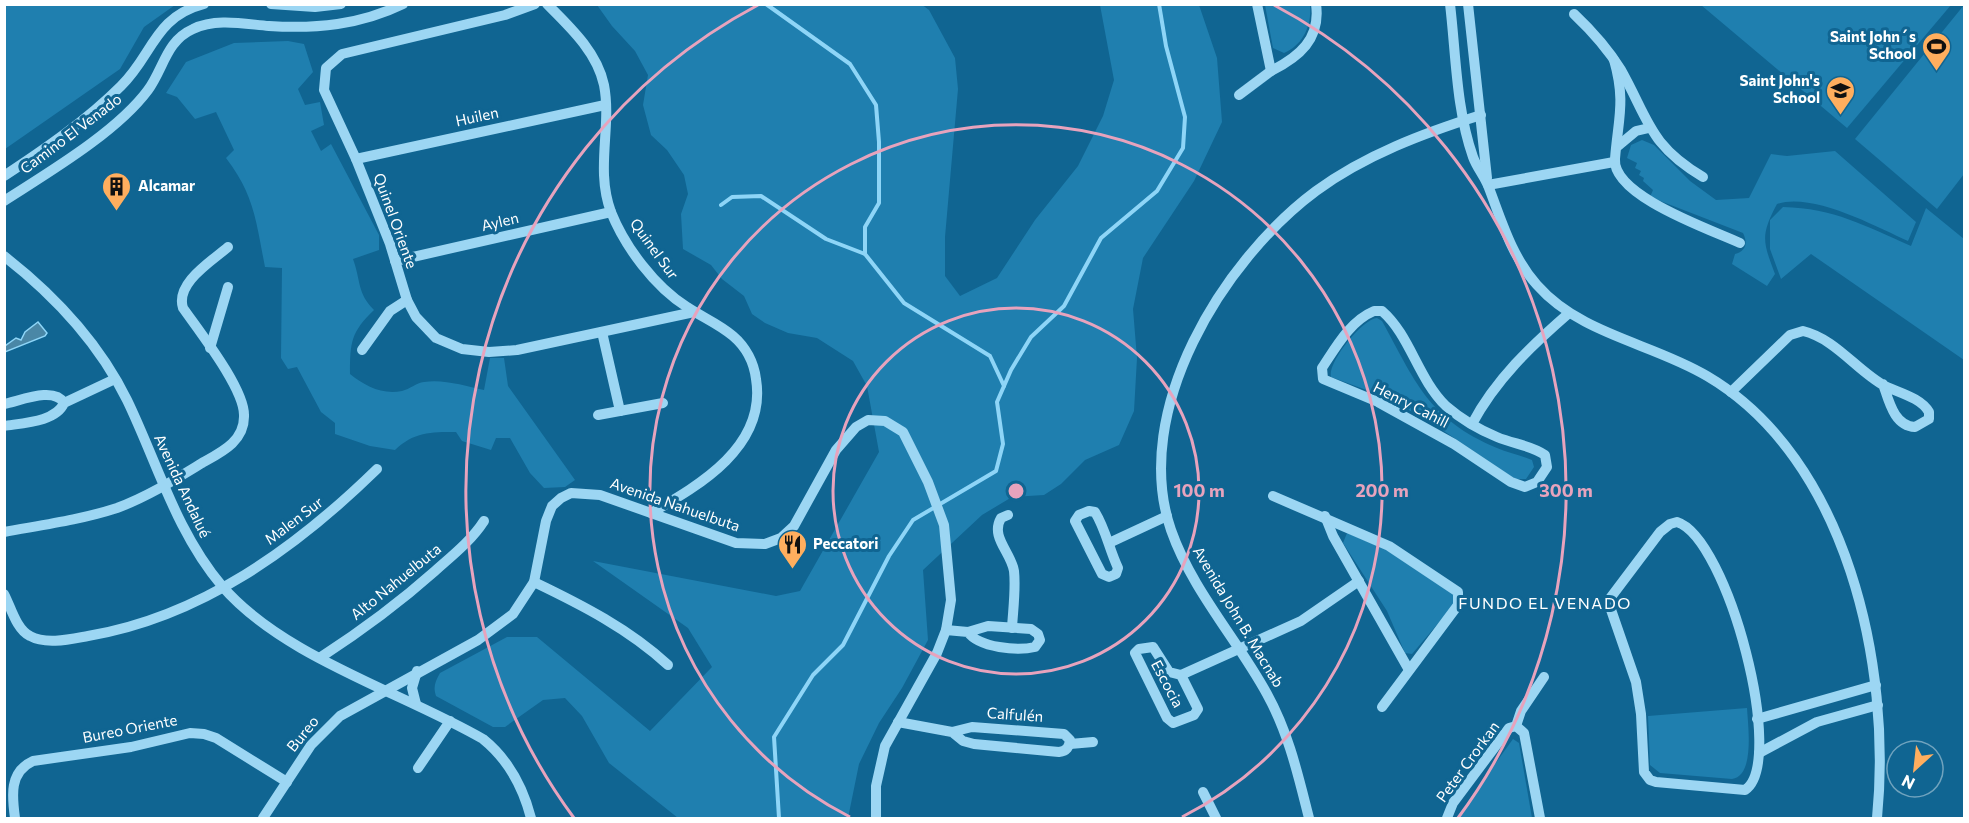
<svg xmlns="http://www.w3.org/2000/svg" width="1969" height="823" viewBox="0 0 1969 823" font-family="Commissioner,sans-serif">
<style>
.green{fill:#1f7faf}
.water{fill:#4a87a6;stroke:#8ed5f7;stroke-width:1.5}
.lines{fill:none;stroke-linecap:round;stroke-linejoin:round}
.stream{stroke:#8ed5f7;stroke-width:4}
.minor{stroke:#9cd6f3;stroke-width:10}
.ring{fill:none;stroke:#e7a3bd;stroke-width:3}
.labels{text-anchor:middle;stroke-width:6;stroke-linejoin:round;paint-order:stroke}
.poi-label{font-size:15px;font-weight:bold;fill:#fff;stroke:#106592;text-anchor:end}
.street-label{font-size:15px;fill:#fff;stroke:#106592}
.neighbourhood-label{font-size:16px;letter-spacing:1.5px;fill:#fff;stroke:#106592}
.centre{fill:#e7a3bd;stroke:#106592;stroke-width:3}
.ring-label{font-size:18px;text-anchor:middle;font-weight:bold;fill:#e7a3bd;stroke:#106592;stroke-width:6;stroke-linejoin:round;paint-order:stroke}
</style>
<rect width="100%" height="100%" fill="#106592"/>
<g class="green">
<polygon points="5,4 175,4 175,5 144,27 120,69 5,149"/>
<path d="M921,4L929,10L955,58L958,89L945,237V276L960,296L997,278L1035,220L1078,166L1103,116L1114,80L1100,5H1199L1217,58L1222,122L1194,181L1143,258L1133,309L1137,358L1134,411L1119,445L1085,460L1061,484L1044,495L1012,497L982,515L923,570L928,640L902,688L879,723L859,764L848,818H678L609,763L582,716L565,698L543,700L505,727H493L436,696C433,687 435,682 440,673L507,637H537L650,731L712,667L688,628L593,561L776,596L800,591L879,452L867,386L853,361L817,338L788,333L765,323L752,314L744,296L722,279L711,265L683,249L681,214L688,194L684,175L667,150L651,135L643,105L648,75L635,51L612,26L597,5Z"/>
<path d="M1265,5H1310C1312,25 1303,45 1284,53L1273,48Z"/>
<polygon points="1701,5 1701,4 1951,5 1847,128"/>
<polygon points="1964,5 1964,174 1937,209 1855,139"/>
<path d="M288,41L304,44L313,72L298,89L305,105L320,102L324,125L311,131L321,151L331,144L379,235V250L353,259C361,281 357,293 374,310C351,332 350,342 350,374C365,386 382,395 402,391C410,389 416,383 424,382C444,379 465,386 484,390L490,358H504L508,386L575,480L565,487L544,488L530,473L510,438H496L491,450L462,441L456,432C430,432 414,432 395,450L370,446L335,434V423L321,412L297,367L288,369L281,358L282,268L265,267C256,222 255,196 226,158L234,150L216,112L195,119L177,97L166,93L186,62L234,43Z"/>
<path d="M1642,140L1654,145L1690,181L1716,200L1749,198L1771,154L1787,156L1835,151L1916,222L1908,241C1875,226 1812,192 1777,204C1760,236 1763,242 1775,274L1767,286L1732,264L1735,254C1746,251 1748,243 1743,233L1650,197L1653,190L1643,181L1644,178L1639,175L1641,171L1635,168L1637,163L1627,158L1631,145Z"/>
<path d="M1783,207C1834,208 1865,226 1911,246L1926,208L1964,239V360L1811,254L1781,279L1770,249V220Z"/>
<path d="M1377,318L1382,321C1415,381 1428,419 1497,448C1508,453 1520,455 1532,460L1534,467L1526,479H1515L1426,419L1380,395L1331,377C1327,363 1362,319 1377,318Z"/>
<polygon points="1347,533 1385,549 1453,594 1455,601 1452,607 1412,654 1405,653 1387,611 1343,543"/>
<path d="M1747,708C1748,726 1755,776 1732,779L1660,773L1650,765L1648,716Z"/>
<polygon points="1513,739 1519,743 1532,818 1456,818"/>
</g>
<polygon class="water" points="38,322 47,333 45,336 5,352 5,346 16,338 21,340 25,332"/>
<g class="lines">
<g class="stream">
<polyline points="766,4 850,64 876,105 879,142 879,203 865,227 865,254 904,303 990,356 1004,386"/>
<polyline points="721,205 732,197 761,196 826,239 865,254"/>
<polyline points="779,818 774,737 813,675 843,645 889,556 913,520 996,471 1003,444 997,402 1011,370 1031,337 1064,306 1101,238 1157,191 1183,148 1185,117 1166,46 1159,4"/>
</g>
<g class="minor">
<polyline points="271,4 315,7 341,4"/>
<polyline points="535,4 505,15 342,54 326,68 324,90 356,159 390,244 407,300 416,317 436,338 462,349 489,352 517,350 694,312"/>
<path d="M547,4C570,27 597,52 604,85C612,127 595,169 611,212C625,247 655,287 687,307C702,317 719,324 733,336C746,347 754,363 756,379C767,446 700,485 651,513"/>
<path d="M1257,4L1271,71C1299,57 1321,39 1316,4"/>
<path d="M1450,4C1456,54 1456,109 1473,157C1477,168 1485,177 1489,188C1502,222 1512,257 1537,285C1581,335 1652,343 1707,376C1848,459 1892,667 1877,818"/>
<polyline points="1468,4 1487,178"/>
<path d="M1574,14C1592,31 1608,49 1621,70C1649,120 1649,145 1703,177"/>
<path d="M1614,60C1626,102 1618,119 1615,159C1612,196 1712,230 1740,243"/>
<polyline points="1239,95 1271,71"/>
<polyline points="1618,146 1636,131 1649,128"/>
<polyline points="356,159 605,105"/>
<path d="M4,176C45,149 87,120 121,86C153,55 154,17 204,4"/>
<polyline points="1488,185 1614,162"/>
<path d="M4,201C49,172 117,132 148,90C164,68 166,41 193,29C216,18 244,24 269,26C316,29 360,25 403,4"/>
<path d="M4,256C54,295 99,343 127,400C157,462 176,532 222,586C283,657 402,692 483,739C509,760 523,787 531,818"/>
<polyline points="395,261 611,212"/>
<path d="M1374,311H1382C1410,335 1418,379 1446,406C1461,419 1480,430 1497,437C1513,444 1531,445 1545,455L1547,467L1537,482L1525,487L1511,482L1454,444L1378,402L1323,379L1322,368C1336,347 1350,321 1374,311Z"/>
<polyline points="602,332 620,411"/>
<polyline points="210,348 228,287"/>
<polyline points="362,350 390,311 407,300"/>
<path d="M1731,392L1790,335L1803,331C1836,339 1857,371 1885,386C1900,393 1921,398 1929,412V419L1915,427C1894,426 1889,401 1883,384"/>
<path d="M4,404C20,401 54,386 64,403"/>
<polyline points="598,415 663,403"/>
<path d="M1472,424C1496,379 1531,346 1569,313"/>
<path d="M4,426C22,423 56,422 64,403L115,379"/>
<polyline points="1273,496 1389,546 1458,592 1458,605 1382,707"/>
<path d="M1089,511L1095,512C1106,530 1109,549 1118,568L1116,574L1109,577L1102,574L1075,521L1079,515Z"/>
<path d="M1008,515L1001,518C990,537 1011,552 1014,571C1016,589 1013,610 1012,628"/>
<polyline points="1325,516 1333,536 1409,670"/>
<path d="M1677,522C1728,538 1787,763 1745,790L1656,782L1650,780L1644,772L1641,714L1636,682L1608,601L1660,532L1670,524Z"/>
<path d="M4,532C42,525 80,520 117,508C147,497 174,480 202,463C222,452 245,441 244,415C244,388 199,331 183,308C175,283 212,261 228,247"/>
<polyline points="1109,543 1167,516"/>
<path d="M534,582C582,605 629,629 668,665"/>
<path d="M4,594C11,607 16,629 30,636C46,645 71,639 88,636C201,617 296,548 377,469"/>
<path d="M946,630L968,632L988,626L1031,629L1038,634L1040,640L1035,647C1018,651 979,648 968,632"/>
<path d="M321,657C361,631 399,603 435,571C453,555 471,541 484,521"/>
<polyline points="1181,675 1198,709 1194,715 1173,723 1167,718 1135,653 1139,649 1153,647 1169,672 1181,675 1301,621 1359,581"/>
<polyline points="416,704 412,688 417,671"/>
<polyline points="1757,719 1876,685"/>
<path d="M898,722L952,732L972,727L1064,734L1070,740C1069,747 1067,751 1059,752L974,744L963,741L952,732"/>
<polyline points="1516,726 1524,733 1540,818"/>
<polyline points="1070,744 1093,742"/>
<polyline points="1759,753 1817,722 1878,705"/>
<polyline points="418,768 450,721"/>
<polyline points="1203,792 1216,818"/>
<path d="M15,818C12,796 9,772 33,761L131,747L190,733L204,734L216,738L287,782"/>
<polyline points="263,818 311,745 340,716 478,640 513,614 534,582 546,521 552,506 561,498 571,493 600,495 736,543 765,544 781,538 794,526 836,450 856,427 868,420 885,421 903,432 928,482 944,525 951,600 946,630 937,653 885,746 876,786 876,818"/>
<path d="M1309,818C1298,775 1289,734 1267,694C1237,639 1192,590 1171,530C1130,411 1223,260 1316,191C1365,155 1424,133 1481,115"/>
<polyline points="1447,818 1453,803 1509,728 1516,726 1521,711 1544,677"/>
</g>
</g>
<g class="ring">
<circle cx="1016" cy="491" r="183"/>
<path d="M850 817A366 366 0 1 1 1182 817"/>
<path d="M574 818A550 550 0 0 1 758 5M1274 5A550 550 0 0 1 1458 818"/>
</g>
<defs>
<symbol id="stadium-pin" viewBox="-11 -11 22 30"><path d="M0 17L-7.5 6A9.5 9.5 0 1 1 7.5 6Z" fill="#ffae5e" stroke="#106592"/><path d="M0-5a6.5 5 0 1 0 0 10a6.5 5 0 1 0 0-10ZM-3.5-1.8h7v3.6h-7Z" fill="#111"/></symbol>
<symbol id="school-pin" viewBox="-11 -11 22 30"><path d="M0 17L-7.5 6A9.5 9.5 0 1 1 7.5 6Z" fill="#ffae5e" stroke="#106592"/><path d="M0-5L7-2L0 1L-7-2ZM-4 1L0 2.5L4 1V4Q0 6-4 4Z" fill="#111"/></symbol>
<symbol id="building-pin" viewBox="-11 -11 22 30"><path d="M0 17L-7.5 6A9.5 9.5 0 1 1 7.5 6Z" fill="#ffae5e" stroke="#106592"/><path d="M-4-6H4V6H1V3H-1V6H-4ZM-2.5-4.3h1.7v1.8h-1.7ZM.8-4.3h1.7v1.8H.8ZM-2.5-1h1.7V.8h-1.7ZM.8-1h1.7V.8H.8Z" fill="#111"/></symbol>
<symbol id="restaurant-pin" viewBox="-11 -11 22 30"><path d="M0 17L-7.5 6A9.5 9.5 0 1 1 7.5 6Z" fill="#ffae5e" stroke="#106592"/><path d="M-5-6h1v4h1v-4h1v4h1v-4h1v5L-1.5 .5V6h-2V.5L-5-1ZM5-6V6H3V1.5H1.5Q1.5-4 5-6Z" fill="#111"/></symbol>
</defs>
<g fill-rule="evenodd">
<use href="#stadium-pin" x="1920" y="30" width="33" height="45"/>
<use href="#school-pin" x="1824" y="74" width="33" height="45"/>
<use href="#building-pin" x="100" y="170" width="33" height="45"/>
<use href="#restaurant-pin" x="776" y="528" width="33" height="45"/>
</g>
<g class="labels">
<g class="poi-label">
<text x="1916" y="42">Saint John´s<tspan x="1916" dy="17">School</tspan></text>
<text x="1820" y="86">Saint John's<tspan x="1820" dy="17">School</tspan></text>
<text x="138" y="191" text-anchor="start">Alcamar</text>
<text x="813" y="549" text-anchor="start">Peccatori</text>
</g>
<g class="street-label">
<text transform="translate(477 117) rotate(-12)" y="5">Huilen</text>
<text transform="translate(71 134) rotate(-37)" y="5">Camino El Venado</text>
<text transform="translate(395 221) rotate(70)" y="5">Quinel Oriente</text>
<text transform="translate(500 222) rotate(-13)" y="5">Aylen</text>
<text transform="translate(654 249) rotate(54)" y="5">Quinel Sur</text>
<text transform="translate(1411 405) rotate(27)" y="5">Henry Cahill</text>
<text transform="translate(182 486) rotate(65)" y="5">Avenida Andalué</text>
<text transform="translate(675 505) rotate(19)" y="5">Avenida Nahuelbuta</text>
<text transform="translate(294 521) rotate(-37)" y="5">Malen Sur</text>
<text transform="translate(396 582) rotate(-39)" y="5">Alto Nahuelbuta</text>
<text transform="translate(1238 617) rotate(59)" y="5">Avenida John B. Macnab</text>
<text transform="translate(1167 684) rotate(62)" y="5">Escocia</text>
<text transform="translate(1015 715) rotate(4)" y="5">Calfulén</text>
<text transform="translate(130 729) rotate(-11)" y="5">Bureo Oriente</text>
<text transform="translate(303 734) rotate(-51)" y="5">Bureo</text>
<text transform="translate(1468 762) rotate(-54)" y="5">Peter Crorkan</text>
</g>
<g class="neighbourhood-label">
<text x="1545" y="609">FUNDO EL VENADO</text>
</g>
</g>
<circle cx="1016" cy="491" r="9" class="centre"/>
<g class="ring-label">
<text x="1199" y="497">100 m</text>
<text x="1382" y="497">200 m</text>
<text x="1566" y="497">300 m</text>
</g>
<rect width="1969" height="823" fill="none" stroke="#ffffff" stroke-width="12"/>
<g transform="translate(1915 769) rotate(207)"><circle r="28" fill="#106592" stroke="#70a3be" stroke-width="1.5"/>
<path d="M0-4.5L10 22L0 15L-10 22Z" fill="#ffae5e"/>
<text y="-9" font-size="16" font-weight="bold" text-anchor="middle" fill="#ffffff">N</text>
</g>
</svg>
